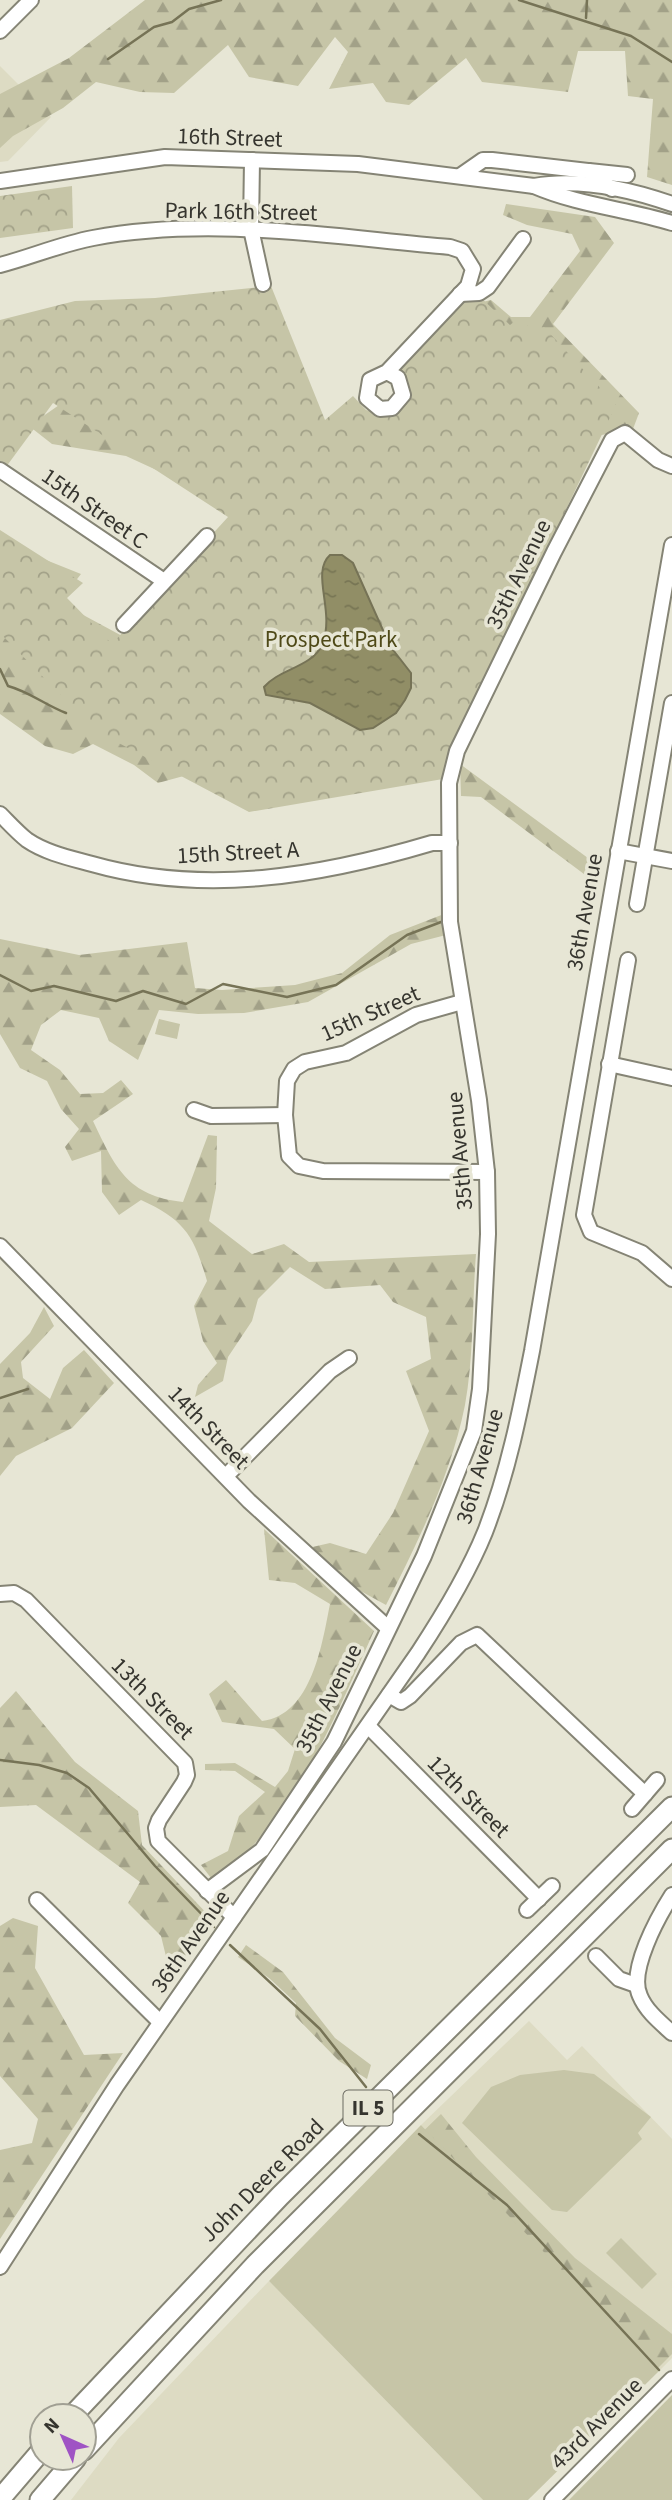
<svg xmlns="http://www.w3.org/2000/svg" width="672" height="2500" viewBox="0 0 672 2500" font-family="'Source Sans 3',sans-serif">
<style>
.built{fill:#dddbc3}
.forest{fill:url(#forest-firs)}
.park{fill:url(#park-crowns)}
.garden{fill:#c6c5a7}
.water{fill:url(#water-ripples);stroke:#767356;stroke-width:2}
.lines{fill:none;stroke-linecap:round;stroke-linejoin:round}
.stream{stroke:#767356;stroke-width:2.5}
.minor-casing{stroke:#858475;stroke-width:18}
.highway-casing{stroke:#858475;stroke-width:23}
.minor{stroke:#fff;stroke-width:14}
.highway{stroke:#fff;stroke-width:19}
.labels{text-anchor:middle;stroke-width:7;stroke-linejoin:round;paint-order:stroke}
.shield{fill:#e7e6d5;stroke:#6b6a61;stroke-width:2}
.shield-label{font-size:21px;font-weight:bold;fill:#36352f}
.street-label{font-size:23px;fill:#36352f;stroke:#e7e6d5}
.park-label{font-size:23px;fill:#4e4917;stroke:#e7e6d5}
</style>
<defs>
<pattern id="forest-firs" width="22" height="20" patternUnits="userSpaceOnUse" patternTransform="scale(1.75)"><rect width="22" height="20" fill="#c6c5a7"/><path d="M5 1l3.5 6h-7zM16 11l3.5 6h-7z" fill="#a2a188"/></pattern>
<pattern id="park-crowns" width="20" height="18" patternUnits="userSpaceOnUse" patternTransform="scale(1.75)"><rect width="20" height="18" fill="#c6c5a7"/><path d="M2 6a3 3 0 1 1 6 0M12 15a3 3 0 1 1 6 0" fill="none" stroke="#a2a188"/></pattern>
<pattern id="water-ripples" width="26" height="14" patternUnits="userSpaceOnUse" patternTransform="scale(1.75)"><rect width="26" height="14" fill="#918e66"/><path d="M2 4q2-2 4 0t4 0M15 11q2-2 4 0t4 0" fill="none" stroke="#777554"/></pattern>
</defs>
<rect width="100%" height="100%" fill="#e7e6d5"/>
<g class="built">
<polygon points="0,66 51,117 8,161 0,162"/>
<polygon points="529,2021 567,2060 582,2046 672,2139 672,2358 659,2371 421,2125"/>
<polygon points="269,2281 483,2500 71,2500 119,2438"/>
</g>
<g class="forest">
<polygon points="145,0 672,0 672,185 647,177 653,99 628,96 625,51 578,51 568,92 482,82 466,58 409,105 386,102 373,83 329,89 348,52 335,37 298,86 249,77 228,45 174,93 140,92 96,82 63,108 13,136 0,148 0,94 69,58"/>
<polygon points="506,204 595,217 614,243 553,324 639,413 633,429 591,437 474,304 491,300 511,317 530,317 580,251 572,234 527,225 503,215"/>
<polygon points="62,403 175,444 243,473 270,504 262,535 236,552 220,539 234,514 200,490 126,456 52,444 29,426"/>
<polygon points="0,533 41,558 81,574 64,596 74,610 124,637 202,771 158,783 134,765 93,744 73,754 45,746 0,714"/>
<polygon points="460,764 592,861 596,883 481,797 461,796"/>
<path d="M444,914L446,935L411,944L308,1002L244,1013L198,1014L159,1010L138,1060L109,1041L99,1018L61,1010L41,1025L31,1050L60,1070L80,1094L103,1093L121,1080L133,1094L93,1121C115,1167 127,1196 183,1202L208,1135L217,1136L216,1188L209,1221L252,1254L284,1244L309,1262L476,1254C472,1303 474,1356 465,1405C451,1475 418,1542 386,1605L357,1589L308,1548L330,1543L366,1554L393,1513L429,1431L406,1371L431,1359L426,1317L393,1302L380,1285L325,1289L290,1267L258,1299L252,1321L228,1357L223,1381L195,1397L198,1385L217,1363L203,1341L194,1306L207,1281C194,1236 185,1220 141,1200L119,1215L102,1192L101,1151L72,1161L65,1147L79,1129L61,1109L47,1081L20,1068L0,1034V939L79,955L187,942L195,988L222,990L295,985L342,973L390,935Z"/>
<polygon points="44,1307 54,1326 21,1362 23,1378 50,1399 63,1368 84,1350 114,1383 72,1428 16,1456 0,1476 0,1364 30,1333"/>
<path d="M264,1529L374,1631C339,1708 306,1792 246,1853C236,1863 222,1870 211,1878L201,1865L228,1851L239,1816L265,1792L235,1771L205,1770V1764L235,1763L275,1787L288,1771L295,1749L274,1729L222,1722L209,1694L226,1680L262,1721C312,1715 322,1644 330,1604L295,1583L269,1580Z"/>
<polygon points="16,1691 75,1762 138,1811 142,1845 212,1919 171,1977 161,1936 128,1903 140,1882 36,1805 0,1807 0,1708"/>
<polygon points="13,1918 38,1926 35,1968 84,2055 123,2053 0,2239 0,2150 32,2143 38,2119 0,2076 0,1926"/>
<polygon points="246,1945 283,1972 335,2038 371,2065 367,2079 339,2061 295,2016 296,2003 269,1978 238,1957"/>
<polygon points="441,2114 476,2157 575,2258 672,2334 672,2354 639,2387 411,2143"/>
</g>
<g class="park">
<polygon points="72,186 73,228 0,238 0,196"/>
<polygon points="271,286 325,420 353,396 366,410 380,414 407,401 407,383 398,369 463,303 479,296 510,325 520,317 535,334 544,327 616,405 451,750 443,779 249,812 96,731 0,633 0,530 83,583 67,598 112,644 228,517 53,403 6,467 0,463 0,320 75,301 155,298"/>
</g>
<g class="garden">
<polygon points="159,1019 180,1024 177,1039 155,1034"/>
<polygon points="564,2070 594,2074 651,2117 638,2133 642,2139 567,2212 552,2210 462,2123 491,2087 520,2075"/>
<polygon points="421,2125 659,2371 528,2500 483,2500 269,2281"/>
<polygon points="621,2238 657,2274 642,2289 606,2253"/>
<polygon points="672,2395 672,2500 569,2500"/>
</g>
<path class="water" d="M330,555H342L353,563L390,646L411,673V688L405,700L396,713L373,728L360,730L310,703L266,695L264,687C279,669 312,667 322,645C336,612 310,573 330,555Z"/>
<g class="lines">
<g class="stream">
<polyline points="519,0 631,36 672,62"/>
<polyline points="586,18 587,0"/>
<polyline points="108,59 154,27 172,22 189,9 221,0"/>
<path d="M0,669L8,686C30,692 45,705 66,713"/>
<polyline points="0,975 31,991 54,986 116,1001 143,991 186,1004 223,984 287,997 336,985 407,935 441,922"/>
<polyline points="0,1398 28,1389"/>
<polyline points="0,1760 39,1765 67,1773 89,1788 155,1866 214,1927"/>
<polyline points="230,1945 320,2029 366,2087"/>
<polyline points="419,2134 507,2205 659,2370"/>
</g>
<defs>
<g id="minor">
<polyline points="0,31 31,0"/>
<polyline points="252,160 251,229 263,284"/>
<polyline points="589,171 627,175"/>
<polyline points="460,176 483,160 492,160 588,171 612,189"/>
<path d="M0,181L165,157L358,164L534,186C578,205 626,209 672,223"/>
<path d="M534,186C578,178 629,189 672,204"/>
<path d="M0,265C31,257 61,244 93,238C211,216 332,237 450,247L462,251L473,269L468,286L387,372L370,380L367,398L380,409L392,408L403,395L398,378L387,372"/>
<polyline points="460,294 479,293 488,287 523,239"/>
<polyline points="0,470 164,581"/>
<polyline points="124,625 207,536"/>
<path d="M0,814C9,823 17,832 27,840C46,853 70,858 92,864C205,896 321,876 432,843H450"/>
<polyline points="618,851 672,861"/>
<polyline points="637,904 672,703"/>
<polyline points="628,960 584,1215 591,1232 642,1253 672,1279"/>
<polyline points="462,1002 416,1015 346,1053 305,1062 294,1069 287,1081 285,1115 289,1156 299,1166 323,1171 487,1172"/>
<polyline points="609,1064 672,1078"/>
<polyline points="194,1110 211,1116 285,1115"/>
<polyline points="0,1246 249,1501 388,1628"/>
<polyline points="226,1476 330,1371 349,1358"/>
<polyline points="0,1594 14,1593 26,1600 185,1763 187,1775 184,1782 159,1820 156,1828 158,1841 234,1917"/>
<polyline points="389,1695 401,1702 410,1696 461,1643 477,1635 645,1794"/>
<polyline points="368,1726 539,1899"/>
<polyline points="632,1809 657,1780"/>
<polyline points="207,1891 262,1850 334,1742 424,1556 474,1431 480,1389 488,1234 487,1172 479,1100 450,922 449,783 457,751 554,552 612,440 625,433 658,460 672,466"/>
<path d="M672,1895C658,1917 628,1971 640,1996C646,2011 661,2023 672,2033"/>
<polyline points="37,1900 160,2022"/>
<polyline points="527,1910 552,1886"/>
<polyline points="596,1956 619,1979 636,1985"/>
<path d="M0,2267L117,2085L418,1653C443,1615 468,1574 485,1532C508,1473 520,1412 532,1351L672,545"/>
<polyline points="552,2500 672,2379"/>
</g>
<g id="highway">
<polyline points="72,2416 280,2196 672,1807"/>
<polyline points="84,2450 255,2265 672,1849"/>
<polyline points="0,2499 42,2450"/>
<polyline points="40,2500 76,2458"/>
</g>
</defs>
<use href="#minor" class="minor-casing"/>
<use href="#highway" class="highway-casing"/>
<use href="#minor" class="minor"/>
<use href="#highway" class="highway"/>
</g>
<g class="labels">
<rect class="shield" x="343.5" y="2090.5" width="49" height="35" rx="5"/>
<g class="shield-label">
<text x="368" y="2115">IL 5</text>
</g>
<g class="street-label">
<text transform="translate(230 137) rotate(2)" y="8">16th Street</text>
<text transform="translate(241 211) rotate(1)" y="8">Park 16th Street</text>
<text transform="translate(95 508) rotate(35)" y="8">15th Street C</text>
<text transform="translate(518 574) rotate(-64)" y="8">35th Avenue</text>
<text transform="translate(238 852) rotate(-3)" y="8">15th Street A</text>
<text transform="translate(584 912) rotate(-80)" y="8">36th Avenue</text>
<text transform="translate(370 1013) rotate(-24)" y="8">15th Street</text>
<text transform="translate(459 1151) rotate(-95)" y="8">35th Avenue</text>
<text transform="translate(209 1427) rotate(46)" y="8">14th Street</text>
<text transform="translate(479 1466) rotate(-74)" y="8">36th Avenue</text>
<text transform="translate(153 1698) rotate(45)" y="8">13th Street</text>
<text transform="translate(328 1698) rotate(-63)" y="8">35th Avenue</text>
<text transform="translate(469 1796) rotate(45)" y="8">12th Street</text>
<text transform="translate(190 1941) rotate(-55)" y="8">36th Avenue</text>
<text transform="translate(262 2180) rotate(-45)" y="8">John Deere Road</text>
<text transform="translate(596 2423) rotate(-45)" y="8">43rd Avenue</text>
</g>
<g class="park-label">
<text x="331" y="647">Prospect Park</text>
</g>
</g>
<g transform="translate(63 2437) rotate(315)"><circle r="33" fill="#e7e6d5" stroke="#a09f93" stroke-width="2"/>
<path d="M0-5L12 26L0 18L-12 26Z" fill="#9f53c4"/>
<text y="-10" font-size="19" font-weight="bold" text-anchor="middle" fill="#36352f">N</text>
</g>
</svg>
